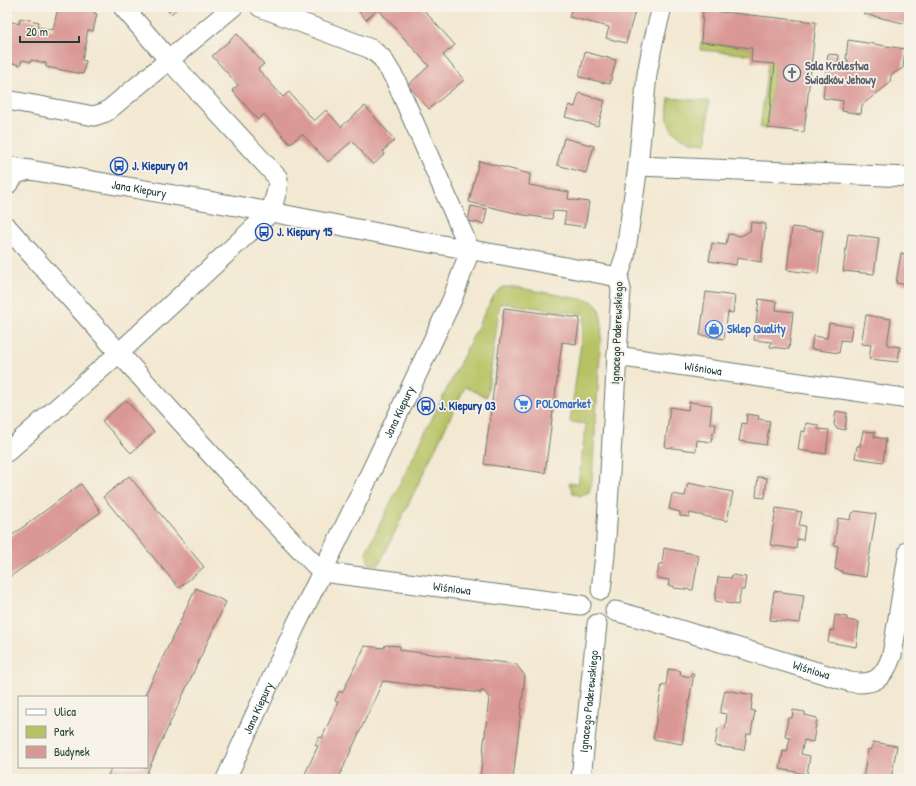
<svg xmlns="http://www.w3.org/2000/svg" width="916" height="786" viewBox="0 0 916 786" font-family="'Patrick Hand',sans-serif">
<style>
.green{fill:#b6c264;stroke:#6a804c}
.building{fill:#da9895}
.lines{fill:none;stroke-linecap:round;stroke-linejoin:round}
.minor-casing{stroke:#69796b;stroke-width:21}
.minor{stroke:#fff;stroke-width:19}
.labels{text-anchor:middle;stroke-width:3.5;stroke-linejoin:round;paint-order:stroke}
.worship-label{font-size:12px;font-weight:bold;fill:#5b616d;stroke:#f7f3e8;text-anchor:start}
.transit-label{font-size:12px;font-weight:bold;fill:#164399;stroke:#f7f3e8;text-anchor:start}
.street-label{font-size:12px;fill:#1f3d34;stroke:#f7f3e8}
.shop-label{font-size:12px;font-weight:bold;fill:#366cbe;stroke:#f7f3e8;text-anchor:start}
</style>
<rect width="100%" height="100%" fill="#f7f3e8"/>
<filter id="ink" filterUnits="userSpaceOnUse"><feTurbulence type="fractalNoise" baseFrequency=".025" numOctaves="2"/><feDisplacementMap in="SourceGraphic" scale="8" xChannelSelector="R" yChannelSelector="G"/><feConvolveMatrix kernelMatrix="1 2 1 2 8 2 1 2 1" color-interpolation-filters="sRGB"/></filter>
<filter id="wash" filterUnits="userSpaceOnUse"><feTurbulence type="fractalNoise" baseFrequency=".012" numOctaves="4" result="noise"/><feDisplacementMap in="SourceGraphic" scale="16" xChannelSelector="R" yChannelSelector="G"/><feGaussianBlur stdDeviation="0.9" result="paint"/><feColorMatrix in="noise" values="0 0 0 0 0 0 0 0 0 0 0 0 0 0 0 0 0 1.4 0 .05"/><feComposite in="paint" operator="in"/></filter>
<g filter="url(#wash)">
<rect width="100%" height="100%" fill="#f3e8d1"/>
<g class="green">
<polygon points="701,42 752,48 752,55 700,50"/>
<polygon points="768,63 775,64 768,128 760,128"/>
<path d="M669,98L709,101L707,143C694,142 677,140 670,127C666,119 668,106 669,98Z"/>
<polygon points="503,287 515,287 592,301 599,308 602,323 592,481 589,492 580,496 573,493 569,483 578,484 586,424 570,422 585,314 500,303 487,397 465,387 379,565 369,564 366,552 486,310 494,295"/>
</g>
<g id="blocks">
<g class="building">
<polygon points="7,7 16,7 15,9 12,9 9,21 19,24 20,18 39,22 38,27 53,30 58,7 95,7 94,13 97,14 93,31 88,30 86,39 87,40 82,60 86,61 83,74 46,67 46,63 31,60 31,62 22,60 20,65 7,62"/>
<polygon points="164,7 179,7 171,14"/>
<polygon points="355,7 421,7 455,45 443,55 464,80 429,109 408,85 429,66 378,9 366,20"/>
<polygon points="572,7 620,7 635,11 626,43 606,38 609,27 569,17"/>
<polygon points="866,7 909,7 908,24 864,14"/>
<polygon points="703,10 816,22 804,132 768,128 775,64 751,62 752,48 701,42"/>
<polygon points="237,34 264,64 258,69 283,97 289,92 314,121 326,110 341,127 365,106 395,140 383,151 385,154 373,165 352,141 328,162 302,134 290,144 264,114 258,120 232,90 238,85 212,56"/>
<polygon points="848,40 905,49 903,68 891,75 890,83 862,105 861,114 842,111 843,101 823,98 828,54 839,55 838,65 847,66 848,60 846,59"/>
<polygon points="585,52 616,60 610,84 579,77"/>
<polygon points="579,93 605,101 598,126 565,117 569,105 575,107"/>
<polygon points="564,138 594,146 586,173 557,165"/>
<polygon points="479,161 530,174 529,185 569,192 568,199 589,202 585,227 564,224 566,212 553,211 552,219 524,215 469,202"/>
<polygon points="471,206 487,209 484,224 468,221"/>
<polygon points="751,222 766,224 761,262 737,258 736,265 709,261 712,243 726,245 728,234 741,236 750,231"/>
<polygon points="792,227 823,231 818,274 787,270"/>
<polygon points="848,234 879,238 874,274 843,271"/>
<polygon points="901,253 909,255 909,285 896,283"/>
<polygon points="706,292 735,296 733,313 728,312 724,339 700,335"/>
<polygon points="759,299 777,302 776,310 793,312 789,349 770,347 771,342 754,340"/>
<polygon points="504,308 580,318 576,344 562,342 545,473 484,464"/>
<polygon points="866,315 891,319 887,345 900,347 898,362 869,359 871,345 861,344"/>
<polygon points="829,323 852,327 850,341 841,340 839,353 811,349 813,336 827,338"/>
<polygon points="126,400 154,432 131,453 102,421"/>
<polygon points="689,402 712,405 710,424 716,424 715,432 713,432 711,442 697,440 696,451 665,447 670,407 688,410"/>
<polygon points="836,411 847,413 845,430 836,428 834,424"/>
<polygon points="747,414 759,416 758,419 770,421 766,445 739,441 742,423 746,424"/>
<polygon points="806,423 818,425 818,429 829,430 826,454 798,450 801,431 805,432"/>
<polygon points="863,431 875,432 874,437 886,439 883,462 855,458 857,446 860,446"/>
<polygon points="129,476 204,567 179,588 103,497"/>
<polygon points="758,477 767,478 765,498 756,497"/>
<polygon points="688,483 733,492 727,521 690,513 689,517 680,516 680,512 669,509 672,494 685,496"/>
<polygon points="81,484 101,512 7,579 7,539"/>
<polygon points="776,508 802,512 799,525 805,526 803,540 797,539 796,549 770,545"/>
<polygon points="856,511 876,514 866,577 842,573 842,571 835,569 838,546 834,545 838,518 850,520 851,514"/>
<polygon points="664,548 699,555 693,590 674,588 674,586 668,586 669,580 657,578 659,564 662,564"/>
<polygon points="732,575 746,577 744,590 741,590 738,605 715,601 718,577 731,578"/>
<polygon points="196,588 226,602 144,779 106,779 112,767 147,767 147,697 144,697"/>
<polygon points="774,591 804,595 800,623 770,620"/>
<polygon points="835,615 847,617 847,620 859,622 856,647 828,642 830,630 833,631"/>
<polygon points="385,645 400,646 400,650 406,651 516,664 525,676 513,779 480,779 489,698 484,691 481,691 481,693 383,681 338,779 299,779 300,777 303,778 318,746 315,745 319,737 322,738 338,702 335,701 339,691 342,693 365,646 384,648"/>
<polygon points="668,669 681,671 680,675 691,677 691,673 694,673 682,744 653,739 662,685 666,686"/>
<polygon points="725,690 753,695 751,710 755,711 751,734 747,734 744,750 715,746 718,728 725,729 727,714 720,713"/>
<polygon points="793,710 805,712 805,715 817,718 813,742 804,740 801,754 810,756 807,774 780,769 783,751 787,752 790,738 785,737 788,718 792,718"/>
<polygon points="873,742 897,746 891,779 863,779 868,749 871,750"/>
</g>
</g>
</g>
<g filter="url(#ink)">
<use href="#blocks" fill-opacity="0" stroke="#69796b" stroke-width="1"/>
<g class="lines">
<defs>
<g id="minor">
<polyline points="260,7 371,49 382,58 395,79 470,250"/>
<polyline points="7,100 94,116 106,112 233,7"/>
<path id="s1" d="M7,166L271,212L419,241L507,256L618,277"/>
<polyline points="638,166 909,177"/>
<polyline points="7,185 16,174 29,170"/>
<path d="M7,227C110,343 213,460 322,572"/>
<path id="s2" d="M617,356L909,399"/>
<polyline points="7,452 119,353 271,212 277,190 278,178 169,60 123,7"/>
<path id="s3" d="M322,572L581,605"/>
<polyline points="601,590 605,555 621,289 618,277 625,257 638,166 647,74 652,47 662,7"/>
<path id="s4" d="M615,611L648,620L850,682C875,686 884,678 892,655L909,550"/>
<path id="s5" d="M226,779L295,627L359,497L452,300L470,250"/>
<path id="s6" d="M581,779L597,624"/>
</g>
</defs>
<use href="#minor" class="minor-casing"/>
<use href="#minor" class="minor"/>
</g>
</g>
<defs>
<symbol id="church-ring" viewBox="-11 -11 22 22"><circle r="9.5" fill="#f7f3e8" stroke="#6b7280" stroke-width="1.5"/><path d="M-1.2-6h2.4v3.5h3.3v2.4h-3.3V6h-2.4V-.1h-3.3v-2.4h3.3Z" fill="#6b7280"/></symbol>
<symbol id="bus-ring" viewBox="-11 -11 22 22"><circle r="9.5" fill="#f7f3e8" stroke="#1a4fb4" stroke-width="1.5"/><path d="M-5-6H5V4H4V6H2V4H-2V6H-4V4H-5ZM-3.5-4V0h7V-4ZM-3.5 1.2v1.5H-2V1.2ZM2 1.2v1.5H3.5V1.2Z" fill="#1a4fb4"/></symbol>
<symbol id="shop-ring" viewBox="-11 -11 22 22"><circle r="9.5" fill="#f7f3e8" stroke="#3f7fe0" stroke-width="1.5"/><path d="M-5-2.5h2.3a2.7 3.5 0 0 1 5.4 0H5L5.5 6h-11ZM-1.5-2.5h3a1.5 2.3 0 0 0-3 0Z" fill="#3f7fe0"/></symbol>
<symbol id="supermarket-ring" viewBox="-11 -11 22 22"><circle r="9.5" fill="#f7f3e8" stroke="#3f7fe0" stroke-width="1.5"/><path d="M-6-5.5h2.5l.6 2H6L4.5 2H-2.5L-4.4-4H-6ZM-1.5 3.2a1.3 1.3 0 1 0 .1 0ZM3 3.2a1.3 1.3 0 1 0 .1 0Z" fill="#3f7fe0"/></symbol>
</defs>
<g fill-rule="evenodd">
<use href="#church-ring" x="782" y="63" width="20" height="20"/>
<use href="#bus-ring" x="109" y="156" width="20" height="20"/>
<use href="#bus-ring" x="254" y="222" width="20" height="20"/>
<use href="#shop-ring" x="704" y="319" width="20" height="20"/>
<use href="#supermarket-ring" x="513" y="394" width="20" height="20"/>
<use href="#bus-ring" x="416" y="396" width="20" height="20"/>
</g>
<g class="labels">
<g class="worship-label">
<text x="805" y="70">Sala Królestwa<tspan x="805" dy="14">Świadków Jehowy</tspan></text>
</g>
<g class="transit-label">
<text x="132" y="170">J. Kiepury 01</text>
<text x="277" y="236">J. Kiepury 15</text>
<text x="439" y="410">J. Kiepury 03</text>
</g>
<g class="street-label">
<text dy="4" stroke="none"><textPath href="#s1" startOffset="134">Jana Kiepury</textPath></text>
<text transform="translate(617 333) rotate(-88)" y="4">Ignacego Paderewskiego</text>
<text dy="4" stroke="none"><textPath href="#s2" startOffset="87">Wiśniowa</textPath></text>
<text dy="4" stroke="none"><textPath href="#s5" startOffset="406">Jana Kiepury</textPath></text>
<text dy="4" stroke="none"><textPath href="#s3" startOffset="131">Wiśniowa</textPath></text>
<text dy="4" stroke="none"><textPath href="#s4" startOffset="205">Wiśniowa</textPath></text>
<text dy="4" stroke="none"><textPath href="#s6" startOffset="78">Ignacego Paderewskiego</textPath></text>
<text dy="4" stroke="none"><textPath href="#s5" startOffset="78">Jana Kiepury</textPath></text>
</g>
<g class="shop-label">
<text x="727" y="333">Sklep Quality</text>
<text x="536" y="408">POLOmarket</text>
</g>
</g>
<rect width="916" height="786" fill="none" stroke="#f7f3e8" stroke-width="24"/>
<rect x="18" y="696" width="130" height="72" fill="#f7f3e8" stroke="#a1aaa0"/>
<rect x="26" y="709" width="20" height="6" fill="#ffffff" stroke="#a1aaa0"/>
<text x="54" y="716" font-size="12" fill="#1f3d34">Ulica</text>
<rect x="26" y="726" width="20" height="12" fill="#b6c264" stroke="#a1aaa0"/>
<text x="54" y="736" font-size="12" fill="#1f3d34">Park</text>
<rect x="26" y="746" width="20" height="12" fill="#da9895" stroke="#a1aaa0"/>
<text x="54" y="756" font-size="12" fill="#1f3d34">Budynek</text>
<path d="M20 36v6h59v-6" fill="none" stroke="#1f3d34" stroke-width="2"/>
<text x="26" y="36" font-size="12" fill="#1f3d34" stroke="#f7f3e8" stroke-width="3" paint-order="stroke">20 m</text>
</svg>
